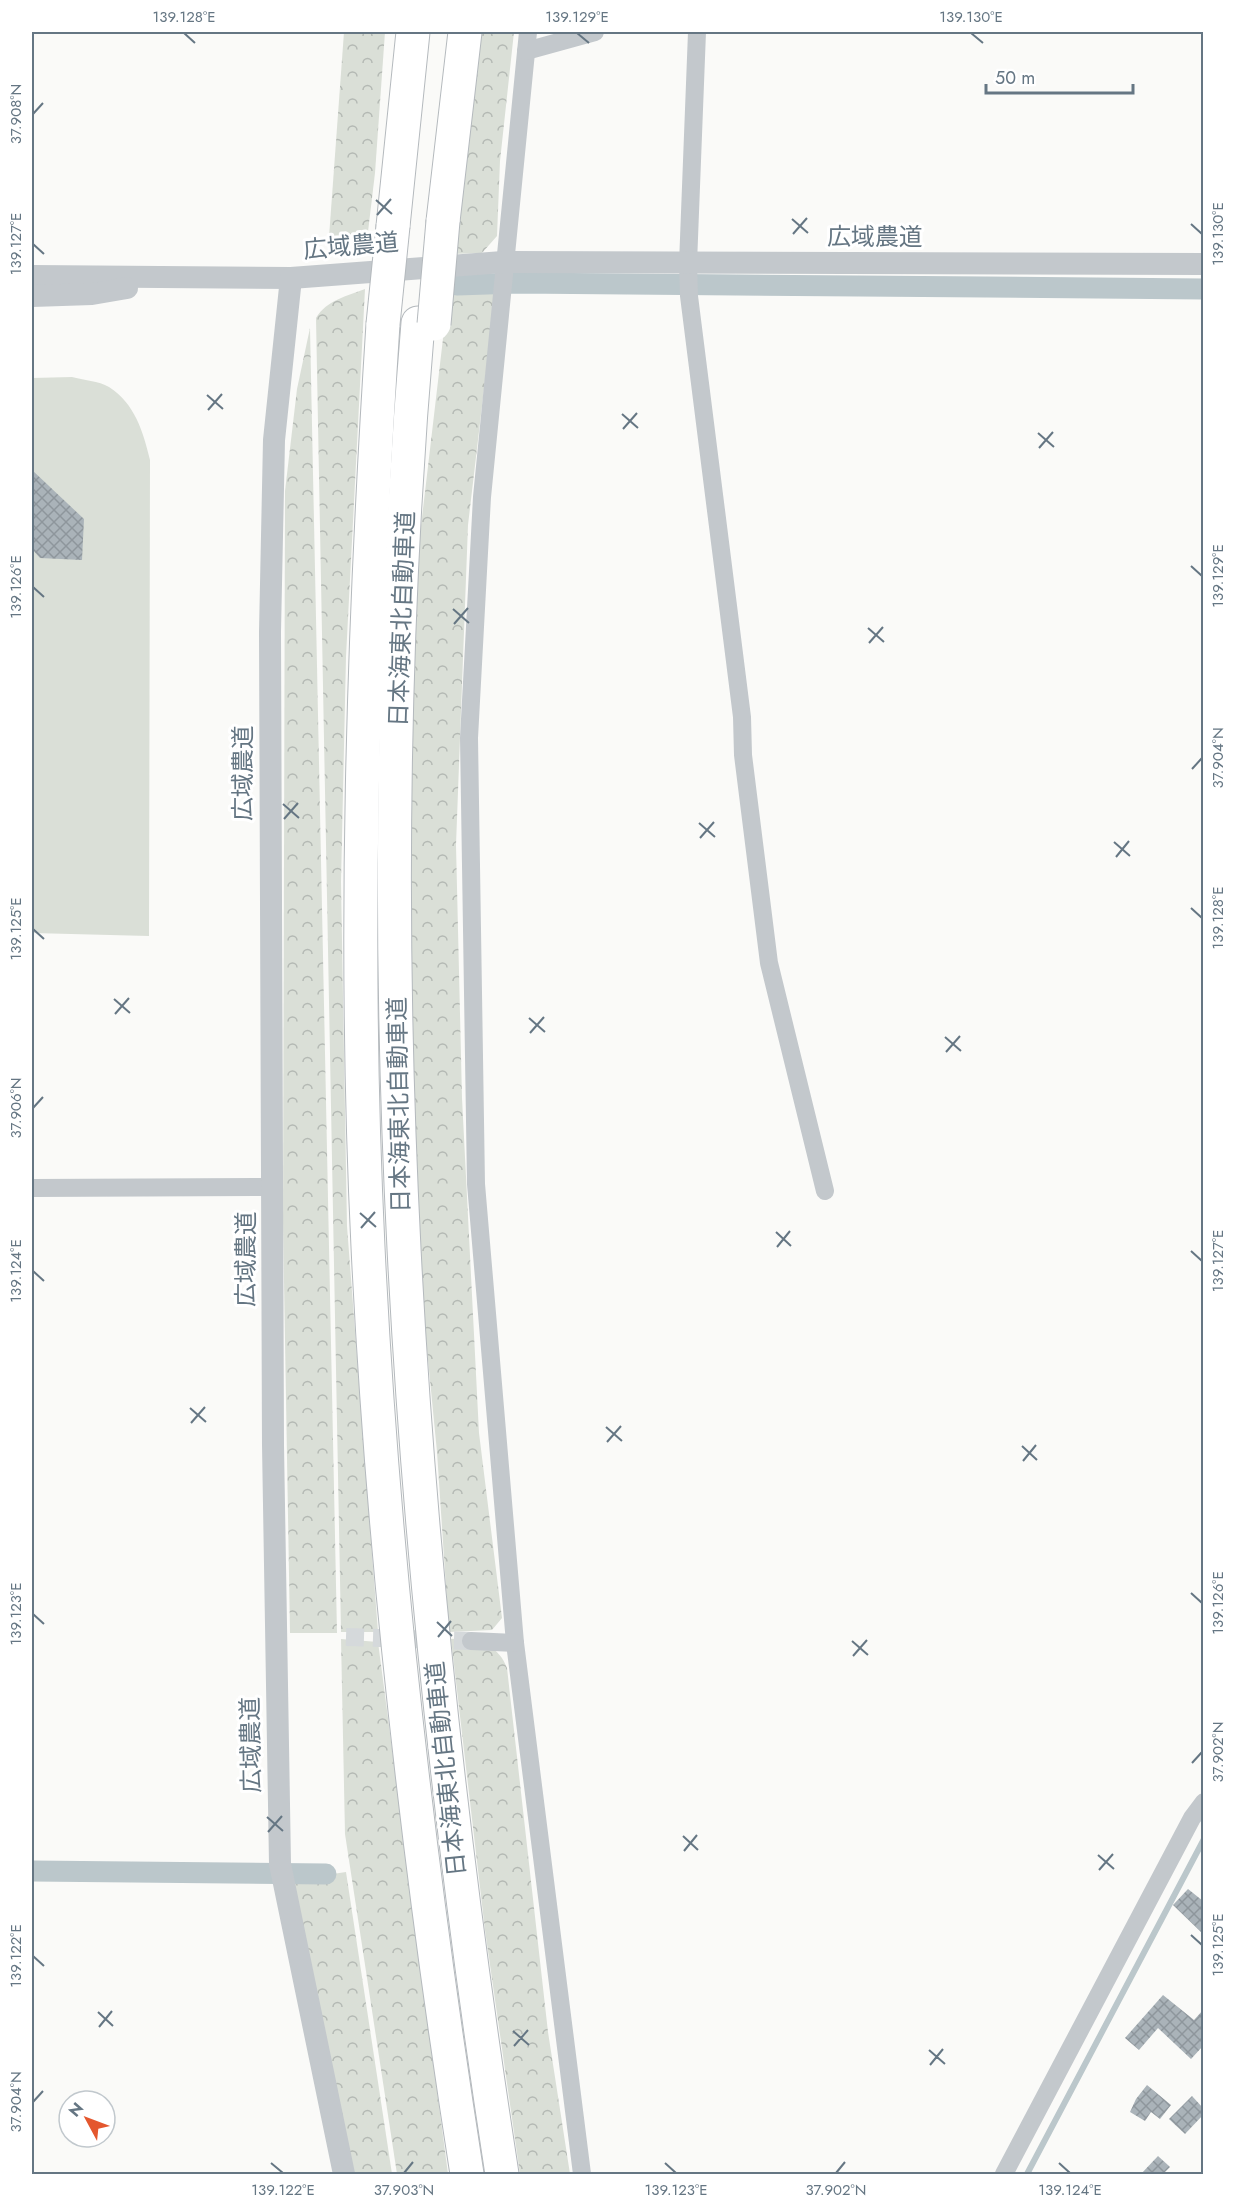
<svg xmlns="http://www.w3.org/2000/svg" width="1235" height="2206" viewBox="0 0 1235 2206" font-family="Jost,'Noto Sans JP',sans-serif">
<style>
.forest{fill:url(#forest-crowns)}
.pitch{fill:#dadfd7}
.lines{fill:none;stroke-linecap:round;stroke-linejoin:round}
.stream{stroke:#bbc7cb;stroke-width:6}
.canal{stroke:#bbc7cb;stroke-width:21}
.building{fill:url(#building-cross-hatch)}
.minor-tunnel{stroke:#d5d9db;stroke-width:18;stroke-dasharray:18 9;stroke-linecap:butt}
.motorway-casing{stroke:#b4b9bd;stroke-width:35}
.minor{stroke:#c3c8cc;stroke-width:18}
.tertiary{stroke:#c3c8cc;stroke-width:22}
.motorway{stroke:#fff;stroke-width:33}
.motorway-bridge-casing{stroke:#b4b9bd;stroke-width:35;stroke-linecap:butt}
.motorway-bridge{stroke:#fff;stroke-width:33}
.ticks{fill:none;stroke:#657683;stroke-width:2}
.labels{text-anchor:middle;stroke-width:6;stroke-linejoin:round;paint-order:stroke}
.street-label{font-size:24px;fill:#657683;stroke:#fff}
.neatline{fill:none;stroke:#657683;stroke-width:2}
.ticks-label{font-size:15px;text-anchor:middle;fill:#657683}
</style>
<defs>
<pattern id="forest-crowns" width="20" height="18" patternUnits="userSpaceOnUse" patternTransform="scale(1.5)"><rect width="20" height="18" fill="#dadfd7"/><path d="M2 6a3 3 0 1 1 6 0M12 15a3 3 0 1 1 6 0" fill="none" stroke="#b4b9b4"/></pattern>
<pattern id="building-cross-hatch" width="8" height="8" patternUnits="userSpaceOnUse" patternTransform="scale(1.5)"><rect width="8" height="8" fill="#aab3b9"/><path d="M0 0l8 8M0 8l8-8" fill="none" stroke="#8e969c"/></pattern>
</defs>
<rect width="100%" height="100%" fill="#fafaf8"/>
<g class="forest">
<polygon points="344,32 385,32 375,173 367,240 329,237"/>
<polygon points="476,32 514,32 500,161 497,236 482,253 450,254"/>
<polygon points="483,275 490,277 495,286 494,304 468,525 456,845 462,1098 479,1433 502,1618 492,1630 449,1632 437,1452 422,1298 412,1033 411,700 417,560 450,279"/>
<path d="M365,289L346,657L341,882L347,1226L378,1632H341L316,318C327,300 347,296 365,289Z"/>
<polygon points="310,328 337,1633 290,1633 283,1223 285,491 297,389"/>
<polygon points="341,1639 378,1642 448,2174 397,2174 345,1834"/>
<path d="M451,1639C475,1636 499,1645 507,1668L548,2032L570,2174H520L485,1930Z"/>
<polygon points="346,1872 392,2174 350,2174 293,1880"/>
</g>
<path class="pitch" d="M72,377C83,380 99,381 109,387C135,404 143,431 150,460L149,936L32,933V378Z"/>
<g class="lines">
<polyline class="stream" points="1027,2174 1204,1839"/>
<g class="canal">
<polyline points="457,285 518,283 1204,289"/>
<polyline points="32,1871 326,1874"/>
</g>
</g>
<g class="building">
<polygon points="32,470 84,519 82,560 40,558 32,549"/>
<polygon points="1188,1889 1203,1901 1203,1934 1173,1905"/>
<polygon points="1163,1995 1194,2020 1203,2010 1203,2046 1191,2059 1158,2028 1139,2050 1125,2038"/>
<polygon points="1147,2085 1171,2105 1160,2119 1151,2112 1145,2121 1130,2112 1136,2099"/>
<polygon points="1192,2096 1203,2108 1203,2115 1185,2134 1169,2119"/>
<polygon points="1158,2156 1170,2167 1162,2175 1140,2175"/>
</g>
<g class="lines">
<polyline class="minor-tunnel" points="346,1637 471,1641"/>
<defs>
<g id="motorway">
<polyline points="443,221 465,32"/>
<polyline points="393,226 413,32"/>
<path d="M418,323C364,941 407,1563 502,2174"/>
<path d="M383,324C363,632 353,940 368,1247C383,1558 419,1868 467,2174"/>
</g>
</defs>
<use href="#motorway" class="motorway-casing"/>
<g class="minor">
<polyline points="528,32 482,497 469,738 476,1184 515,1643 582,2174"/>
<polyline points="697,32 688,264 689,296 742,717 743,755 769,963 825,1191"/>
<polyline points="526,51 595,32"/>
<polyline points="32,1188 273,1187"/>
<polyline points="471,1641 515,1643"/>
<polyline points="1004,2174 1192,1818 1204,1802"/>
</g>
<g class="tertiary">
<polyline points="32,276 291,278 503,262 1204,264"/>
<polyline points="291,278 274,440 270,632 273,1445 280,1864 344,2174"/>
<polyline points="32,296 92,294 127,288"/>
</g>
<use href="#motorway" class="motorway"/>
<defs>
<g id="motorway-bridge">
<polyline points="383,324 393,226"/>
<polyline points="434,324 443,221"/>
</g>
</defs>
<use href="#motorway-bridge" class="motorway-bridge-casing"/>
<use href="#motorway-bridge" class="motorway-bridge"/>
</g>
<path class="ticks" d="M184,33L195,43M577,33L589,43M971,33L983,43M33,114L43,103M376,200L392,214M377,215L391,199M792,219L808,233M1191,224L1202,234M793,234L807,218M33,244L44,254M207,395L223,409M208,410L222,394M622,414L638,428M623,429L637,413M1038,433L1054,447M1039,448L1053,432M1191,566L1202,576M33,587L44,597M453,609L469,623M454,624L468,608M868,628L884,642M869,643L883,627M1192,769L1202,758M283,804L299,818M284,819L298,803M699,823L715,837M700,838L714,822M1114,842L1130,856M1116,857L1129,841M1191,908L1202,918M33,929L44,939M114,999L130,1013M115,1014L129,998M529,1018L545,1032M530,1033L544,1017M945,1037L961,1051M946,1052L960,1036M33,1108L43,1097M360,1213L376,1227M361,1228L375,1212M776,1232L791,1246M777,1247L790,1231M1191,1251L1202,1261M33,1271L44,1281M190,1408L206,1422M191,1423L205,1407M606,1427L622,1441M607,1442L621,1426M1022,1446L1037,1460M1023,1461L1036,1445M1191,1593L1202,1603M33,1614L44,1624M437,1622L452,1636M438,1637L451,1621M852,1641L868,1655M853,1656L867,1640M1192,1763L1202,1752M267,1817L283,1831M268,1832L282,1816M683,1836L698,1850M684,1851L697,1835M1098,1855L1114,1869M1099,1870L1113,1854M1191,1935L1202,1945M33,1956L44,1966M98,2012L113,2026M99,2027L112,2011M513,2031L529,2045M514,2046L528,2030M929,2050L945,2064M930,2065L943,2049M33,2102L43,2091M271,2163L283,2173M665,2163L676,2173M1059,2163L1070,2173M404,2173L413,2162M836,2173L845,2162"/>
<g class="labels">
<g class="street-label">
<text x="875" y="245">広域農道</text>
<text transform="translate(351 246) rotate(-5)" y="8">広域農道</text>
<text transform="translate(402 619) rotate(-88)" y="8">日本海東北自動車道</text>
<text transform="translate(243 773) rotate(-90)" y="8">広域農道</text>
<text transform="translate(399 1105) rotate(-91)" y="8">日本海東北自動車道</text>
<text transform="translate(246 1259) rotate(-90)" y="8">広域農道</text>
<text transform="translate(251 1745) rotate(-91)" y="8">広域農道</text>
<text transform="translate(446 1769) rotate(-96)" y="8">日本海東北自動車道</text>
</g>
</g>
<rect width="1235" height="2206" fill="none" stroke="#ffffff" stroke-width="66"/>
<g transform="translate(87 2119) rotate(311)"><circle r="28" fill="#ffffff" stroke="#c1c8cd" stroke-width="1.5"/>
<path d="M0-4.5L10 22L0 15L-10 22Z" fill="#e4572e"/>
<text y="-9" font-size="16" font-weight="bold" text-anchor="middle" fill="#657683">N</text>
</g>
<path d="M986 84v9h147v-9" fill="none" stroke="#657683" stroke-width="3"/>
<text x="995" y="84" font-size="18" fill="#657683" stroke="#ffffff" stroke-width="4.5" paint-order="stroke">50 m</text>
<rect x="33" y="33" width="1169" height="2140" class="neatline"/>
<g class="ticks-label">
<text x="184" y="22">139.128°E</text>
<text x="577" y="22">139.129°E</text>
<text x="971" y="22">139.130°E</text>
<text transform="translate(16 114) rotate(-90)" y="5">37.908°N</text>
<text transform="translate(1218 234) rotate(-90)" y="5">139.130°E</text>
<text transform="translate(16 244) rotate(-90)" y="5">139.127°E</text>
<text transform="translate(1218 576) rotate(-90)" y="5">139.129°E</text>
<text transform="translate(16 587) rotate(-90)" y="5">139.126°E</text>
<text transform="translate(1218 758) rotate(-90)" y="5">37.904°N</text>
<text transform="translate(1218 918) rotate(-90)" y="5">139.128°E</text>
<text transform="translate(16 929) rotate(-90)" y="5">139.125°E</text>
<text transform="translate(16 1108) rotate(-90)" y="5">37.906°N</text>
<text transform="translate(1218 1261) rotate(-90)" y="5">139.127°E</text>
<text transform="translate(16 1271) rotate(-90)" y="5">139.124°E</text>
<text transform="translate(1218 1603) rotate(-90)" y="5">139.126°E</text>
<text transform="translate(16 1614) rotate(-90)" y="5">139.123°E</text>
<text transform="translate(1218 1752) rotate(-90)" y="5">37.902°N</text>
<text transform="translate(1218 1945) rotate(-90)" y="5">139.125°E</text>
<text transform="translate(16 1956) rotate(-90)" y="5">139.122°E</text>
<text transform="translate(16 2102) rotate(-90)" y="5">37.904°N</text>
<text x="283" y="2195">139.122°E</text>
<text x="404" y="2195">37.903°N</text>
<text x="676" y="2195">139.123°E</text>
<text x="836" y="2195">37.902°N</text>
<text x="1070" y="2195">139.124°E</text>
</g>
</svg>
